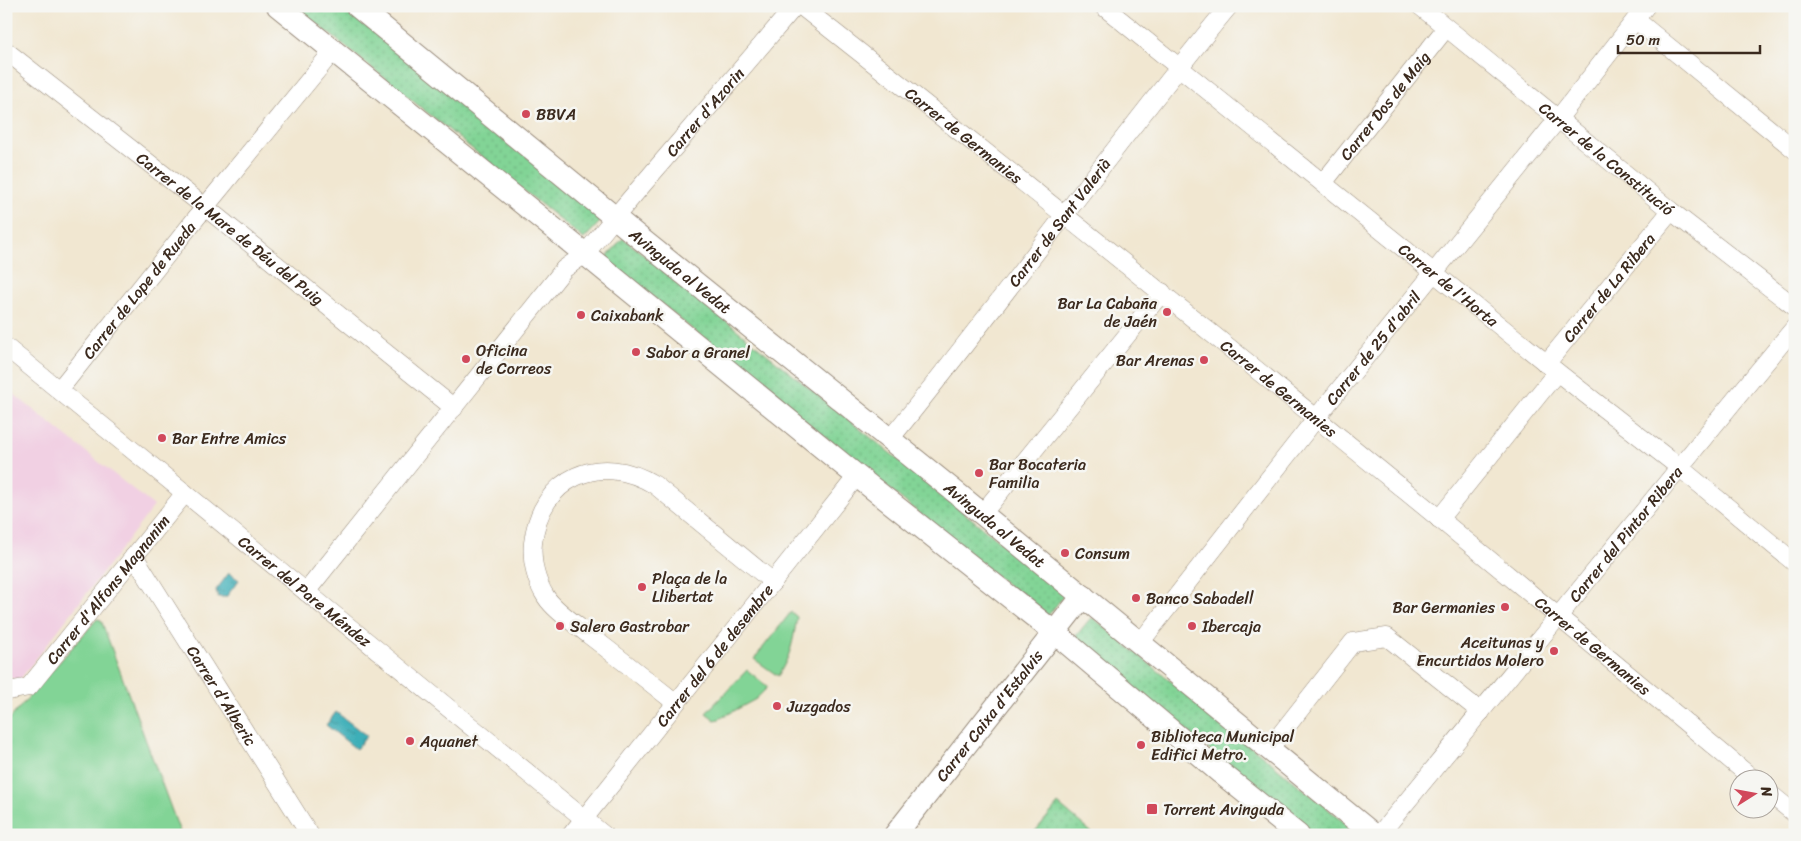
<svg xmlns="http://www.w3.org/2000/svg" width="1801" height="841" viewBox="0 0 1801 841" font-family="Sriracha,sans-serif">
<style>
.built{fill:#f1d0e3}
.grass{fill:#82d496;stroke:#5e7f5a}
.park{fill:url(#park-dots);stroke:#5e7f5a}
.water{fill:url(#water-ripples);stroke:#3c6c6b}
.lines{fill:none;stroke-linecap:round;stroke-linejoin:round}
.minor-casing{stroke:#968878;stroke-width:19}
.tertiary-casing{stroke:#968878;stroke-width:24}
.minor{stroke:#fff;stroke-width:18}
.tertiary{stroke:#fff;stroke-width:22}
.poi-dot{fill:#d1495b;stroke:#f6f6f2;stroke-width:2}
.labels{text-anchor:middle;stroke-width:5;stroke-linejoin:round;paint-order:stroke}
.street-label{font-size:16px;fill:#3b2a1e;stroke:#f6f6f2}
.poi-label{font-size:16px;fill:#3b2a1e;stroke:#f6f6f2;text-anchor:start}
</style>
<defs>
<pattern id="park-dots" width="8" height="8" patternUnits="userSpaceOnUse" patternTransform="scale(1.25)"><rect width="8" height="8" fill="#82d496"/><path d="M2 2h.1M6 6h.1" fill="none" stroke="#71b681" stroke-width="1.8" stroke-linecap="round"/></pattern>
<pattern id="water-ripples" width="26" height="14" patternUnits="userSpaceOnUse" patternTransform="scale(1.25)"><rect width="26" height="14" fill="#3eafb8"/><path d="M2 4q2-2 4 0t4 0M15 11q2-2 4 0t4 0" fill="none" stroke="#358f95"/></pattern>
</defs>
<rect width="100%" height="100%" fill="#f6f6f2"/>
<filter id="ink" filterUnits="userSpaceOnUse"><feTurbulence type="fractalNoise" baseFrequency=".02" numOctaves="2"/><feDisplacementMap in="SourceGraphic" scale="10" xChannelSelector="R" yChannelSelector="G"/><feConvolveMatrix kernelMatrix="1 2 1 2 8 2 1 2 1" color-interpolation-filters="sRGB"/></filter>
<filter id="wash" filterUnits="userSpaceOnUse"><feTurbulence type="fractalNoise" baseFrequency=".0096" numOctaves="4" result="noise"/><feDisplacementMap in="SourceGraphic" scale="20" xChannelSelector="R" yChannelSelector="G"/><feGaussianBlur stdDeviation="1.12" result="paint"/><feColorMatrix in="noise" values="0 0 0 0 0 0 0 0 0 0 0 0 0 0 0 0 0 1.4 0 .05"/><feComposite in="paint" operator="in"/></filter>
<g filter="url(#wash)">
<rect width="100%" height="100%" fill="#f1e7d1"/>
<polygon class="built" points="6,388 154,506 18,682 6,674"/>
<g class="grass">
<path d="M791,612L797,617C793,642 791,655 778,676L754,659Z"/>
<polygon points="97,619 101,620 181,835 6,835 6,723"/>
<polygon points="747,670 768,687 756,699 719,719 715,720 706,713"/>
</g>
<g class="park">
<polygon points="295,6 342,6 600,216 601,219 600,222 584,239"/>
<polygon points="623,238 1065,594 1047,617 607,260 607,257"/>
<polygon points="1093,618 1354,830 1353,835 1314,835 1076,641 1076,636 1089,620"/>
<polygon points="1058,804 1091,832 1088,835 1032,835"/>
</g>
<g class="water">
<polygon points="229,573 239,580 226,597 218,597 216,590"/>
<polygon points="336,712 367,736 356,749 326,725"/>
</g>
</g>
<g filter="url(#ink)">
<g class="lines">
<defs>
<g id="minor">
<path id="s1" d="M801,6C1122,259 1440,516 1752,778"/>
<path id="s2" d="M1103,6L1557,372L1679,467L1795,563"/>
<path id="s3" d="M1420,6L1671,211L1795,307"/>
<polyline points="1636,20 1795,150"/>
<path id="s4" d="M6,51L205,207L454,408"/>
<path id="s5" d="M1323,183L1446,28"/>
<path id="s6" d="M6,347L604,835"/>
<path id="s7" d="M1546,364L1671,211"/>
<path id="s8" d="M59,390L205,207L333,51"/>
<path id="s9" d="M890,439C1006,297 1112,147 1229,6"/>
<polyline points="982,514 1162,292"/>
<polyline points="1439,519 1557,372"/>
<path id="s10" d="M134,556L310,835"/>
<path id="s11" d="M306,592L564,269L585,254L615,217L795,6"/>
<path id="s12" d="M1140,643L1317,417L1558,119L1646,6"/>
<path id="s13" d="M6,690L8,691L29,687L185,493"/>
<path d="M676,703C647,680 618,657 589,635C576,624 555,611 546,597C536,582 531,561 533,543C540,477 600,451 655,485L773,582"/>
<polyline points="1269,749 1353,642 1387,637 1481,712"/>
<polyline points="1768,792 1795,814"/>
<path id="s14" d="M571,835L857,476"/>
<path id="s15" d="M1379,835C1519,667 1655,495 1795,327"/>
</g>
<g id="tertiary">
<polyline points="278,6 558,232 857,476 1054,632 1221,773 1298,835"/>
<path id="s16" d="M357,6L641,239L964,499L1374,835"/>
<path id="s17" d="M895,835L1083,596"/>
</g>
</defs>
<use href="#minor" class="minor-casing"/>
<use href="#tertiary" class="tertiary-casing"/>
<use href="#minor" class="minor"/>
<use href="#tertiary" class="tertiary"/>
</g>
</g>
<g class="poi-dot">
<circle cx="526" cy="114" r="5"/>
<circle cx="1167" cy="312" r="5"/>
<circle cx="581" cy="315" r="5"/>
<circle cx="636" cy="352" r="5"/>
<circle cx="466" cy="359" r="5"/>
<circle cx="1204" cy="360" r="5"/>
<circle cx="162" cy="438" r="5"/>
<circle cx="979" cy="473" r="5"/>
<circle cx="1065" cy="553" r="5"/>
<circle cx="642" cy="587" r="5"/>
<circle cx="1136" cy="598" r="5"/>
<circle cx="1505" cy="607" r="5"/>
<circle cx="560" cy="626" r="5"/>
<circle cx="1192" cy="626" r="5"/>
<circle cx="1554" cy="651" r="5"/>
<circle cx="777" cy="706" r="5"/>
<circle cx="410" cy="741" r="5"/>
<circle cx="1141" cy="745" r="5"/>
<rect x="1146" y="803" width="12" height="12" rx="2.5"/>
</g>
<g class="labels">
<g class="street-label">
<text dy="6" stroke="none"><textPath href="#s5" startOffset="99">Carrer Dos de Maig</textPath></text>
<text dy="6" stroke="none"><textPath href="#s11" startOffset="625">Carrer d'Azorin</textPath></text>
<text dy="6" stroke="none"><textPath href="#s1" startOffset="208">Carrer de Germanies</textPath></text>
<text dy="6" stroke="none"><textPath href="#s3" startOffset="241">Carrer de la Constitució</textPath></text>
<text dy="6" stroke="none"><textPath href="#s9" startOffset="275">Carrer de Sant Valerià</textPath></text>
<text dy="6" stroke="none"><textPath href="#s4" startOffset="286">Carrer de la Mare de Déu del Puig</textPath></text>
<text dy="6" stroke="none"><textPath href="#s16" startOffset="418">Avinguda al Vedat</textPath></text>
<text dy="6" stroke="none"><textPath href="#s2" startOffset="444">Carrer de l'Horta</textPath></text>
<text dy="6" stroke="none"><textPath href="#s7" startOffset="99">Carrer de La Ribera</textPath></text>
<text dy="6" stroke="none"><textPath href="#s8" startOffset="128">Carrer de Lope de Rueda</textPath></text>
<text dy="6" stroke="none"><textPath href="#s12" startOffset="376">Carrer de 25 d'abril</textPath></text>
<text dy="6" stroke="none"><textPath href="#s1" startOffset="612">Carrer de Germanies</textPath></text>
<text dy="6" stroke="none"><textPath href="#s16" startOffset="822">Avinguda al Vedat</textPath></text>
<text dy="6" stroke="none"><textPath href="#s15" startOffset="389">Carrer del Pintor Ribera</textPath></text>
<text dy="6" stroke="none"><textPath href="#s13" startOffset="149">Carrer d'Alfons Magnanim</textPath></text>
<text dy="6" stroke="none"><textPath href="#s6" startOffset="386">Carrer del Pare Méndez</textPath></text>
<text dy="6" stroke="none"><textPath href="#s1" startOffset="1018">Carrer de Germanies</textPath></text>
<text dy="6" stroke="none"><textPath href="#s14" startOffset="230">Carrer del 6 de desembre</textPath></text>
<text dy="6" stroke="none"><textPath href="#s10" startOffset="165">Carrer d'Alberic</textPath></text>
<text dy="6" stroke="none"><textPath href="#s17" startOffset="152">Carrer Caixa d'Estalvis</textPath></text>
</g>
<g class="poi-label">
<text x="536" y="120">BBVA</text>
<text x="1157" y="309" text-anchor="end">Bar La Cabaña<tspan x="1157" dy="18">de Jaén</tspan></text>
<text x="591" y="321">Caixabank</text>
<text x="476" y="356">Oficina<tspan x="476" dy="18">de Correos</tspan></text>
<text x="646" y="358">Sabor a Granel</text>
<text x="1194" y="366" text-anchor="end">Bar Arenas</text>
<text x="172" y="444">Bar Entre Amics</text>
<text x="989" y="470">Bar Bocateria<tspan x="989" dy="18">Familia</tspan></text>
<text x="1075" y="559">Consum</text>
<text x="652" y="584">Plaça de la<tspan x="652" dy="18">Llibertat</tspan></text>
<text x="1146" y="604">Banco Sabadell</text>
<text x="1495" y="613" text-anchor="end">Bar Germanies</text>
<text x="570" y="632">Salero Gastrobar</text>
<text x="1202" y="632">Ibercaja</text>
<text x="1544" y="648" text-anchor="end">Aceitunas y<tspan x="1544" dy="18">Encurtidos Molero</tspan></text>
<text x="787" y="712">Juzgados</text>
<text x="1151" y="742">Biblioteca Municipal<tspan x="1151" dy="18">Edifici Metro.</tspan></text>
<text x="420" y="747">Aquanet</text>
<text x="1163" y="815">Torrent Avinguda</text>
</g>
</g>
<rect width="1801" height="841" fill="none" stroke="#f6f6f2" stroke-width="25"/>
<g transform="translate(1754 794) rotate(79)"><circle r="24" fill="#f6f6f2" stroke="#aba49d"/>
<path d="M0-4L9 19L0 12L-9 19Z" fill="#d1495b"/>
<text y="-8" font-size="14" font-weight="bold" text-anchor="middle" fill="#3b2a1e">N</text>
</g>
<path d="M1618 45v8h142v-8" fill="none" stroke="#3b2a1e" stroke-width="2.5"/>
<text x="1626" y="45" font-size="15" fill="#3b2a1e" stroke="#f6f6f2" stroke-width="4" paint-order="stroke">50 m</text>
</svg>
